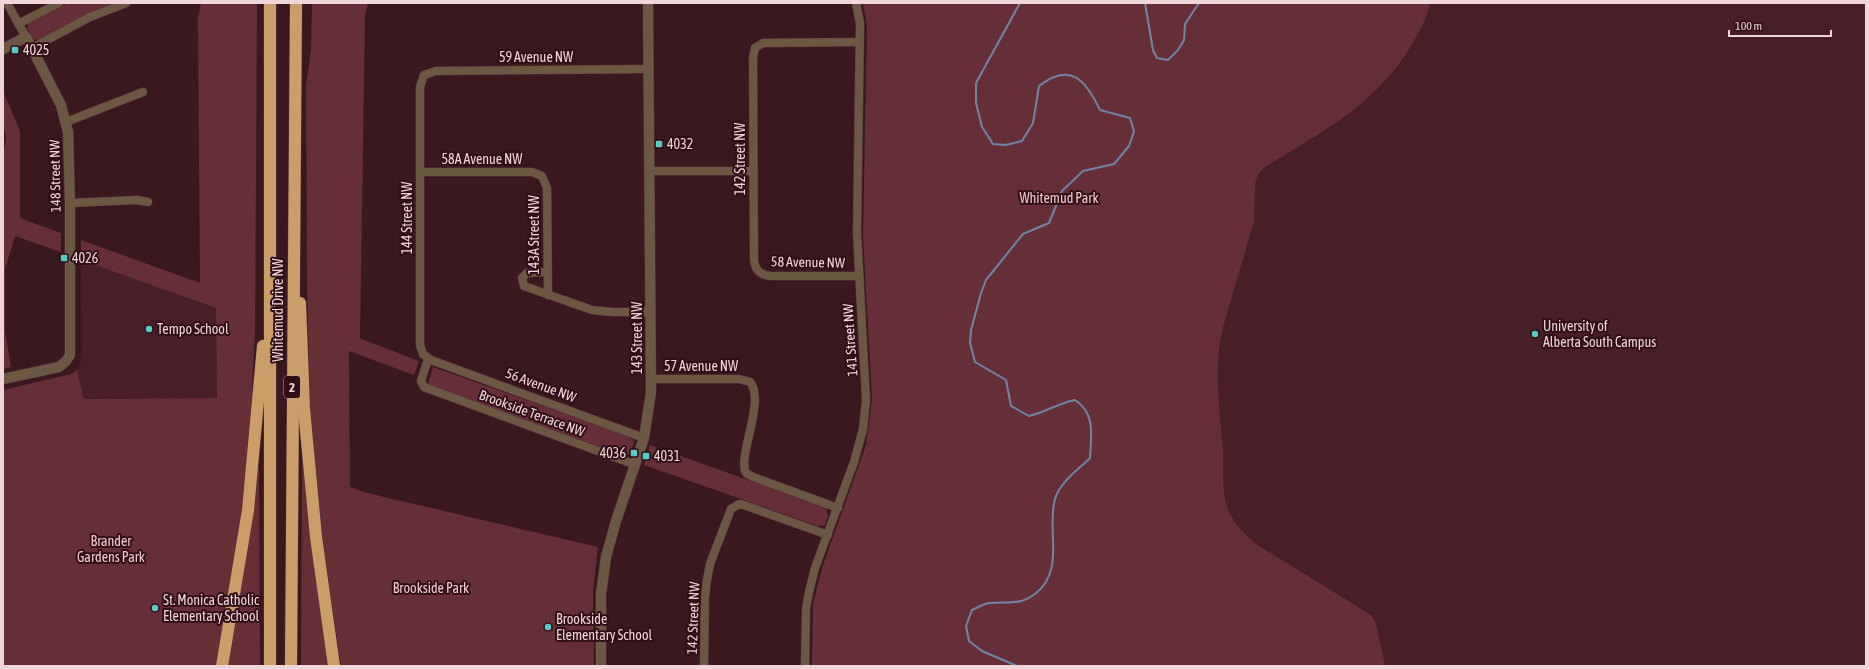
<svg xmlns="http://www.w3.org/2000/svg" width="1869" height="669" viewBox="0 0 1869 669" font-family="'Asap Condensed',sans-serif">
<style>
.built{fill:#481f26}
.green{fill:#662f38}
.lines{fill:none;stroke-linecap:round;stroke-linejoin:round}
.stream{stroke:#6e85a6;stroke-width:2}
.minor-casing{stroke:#57373c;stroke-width:9}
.tertiary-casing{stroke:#57373c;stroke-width:11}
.motorway-casing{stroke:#57373c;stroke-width:13}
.minor{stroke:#6a5843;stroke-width:8}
.tertiary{stroke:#6a5843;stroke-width:10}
.motorway{stroke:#cb9e69;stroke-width:12}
.poi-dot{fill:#54cdc8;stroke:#2f0f15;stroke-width:1.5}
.labels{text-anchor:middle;stroke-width:4;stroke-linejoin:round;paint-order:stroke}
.shield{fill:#2f0f15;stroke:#b59a9e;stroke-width:1}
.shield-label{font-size:13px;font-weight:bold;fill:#eed6d9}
.poi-label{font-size:14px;fill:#eed6d9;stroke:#2f0f15;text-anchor:start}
.street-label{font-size:14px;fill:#eed6d9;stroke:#2f0f15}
.park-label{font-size:14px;fill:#f4cbcf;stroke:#2f0f15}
</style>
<rect width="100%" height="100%" fill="#3a191e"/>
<g class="built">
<polygon points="1228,3 1866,3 1866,666 1180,666"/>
<polygon points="81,260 216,308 217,398 84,399 77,370 81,361 82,350"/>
</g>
<g class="green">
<polygon points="68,3 114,3 93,11 39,40 33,39 27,28 29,23"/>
<polygon points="201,3 257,3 255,329 251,411 242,511 217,666 3,666 3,390 71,374 77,370 84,399 217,398 216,308 81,260 81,240 200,283 198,18"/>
<polygon points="312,3 368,3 365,16 360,337 361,339 419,361 414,375 349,351 350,487 363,492 598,547 593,590 594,666 341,666 316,495 310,404 307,286 306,86 311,50"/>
<path d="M863,3H1429C1428,16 1422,26 1416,37C1380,103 1326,129 1265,167L1259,173L1255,183L1254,221L1223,327C1213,368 1220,410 1223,451C1224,470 1221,494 1229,512C1235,525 1246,535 1256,544L1371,615L1376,624L1385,666H812L813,604L822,568L866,445L872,399L863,236L867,25Z"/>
<polygon points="3,91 20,131 20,218 61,233 61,252 15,236 5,269 5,331 11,367 3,369 3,160 6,136 3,123"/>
<polygon points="433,367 630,437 634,442 630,454 622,455 428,384"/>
<polygon points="650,445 826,508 828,515 825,525 818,526 644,465"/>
<polygon points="302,459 304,459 328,666 301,666"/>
<polygon points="256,468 259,468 260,666 228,666"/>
</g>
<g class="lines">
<g class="stream">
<polyline points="1145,3 1153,50 1157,58 1168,60 1178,50 1184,40 1185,24 1199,3"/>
<path d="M1017,666L982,651L969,641L966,626L972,610C977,608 983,604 989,603C1007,601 1019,606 1035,594C1066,570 1046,530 1055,499C1060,482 1078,470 1090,458C1091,435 1096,414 1075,400C1059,403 1046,412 1029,416L1011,406L1006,380L975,362L970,343L971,330L981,293L986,280L1023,234L1049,223L1062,191L1083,171L1114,164L1129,146L1134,131L1130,118L1100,110C1086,81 1071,61 1039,86L1033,123L1022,141L1006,145L993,144L982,127L976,103V83L1020,3"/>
</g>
<defs>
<g id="minor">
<polyline points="7,3 26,37"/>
<polyline points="18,24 59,3"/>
<polyline points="32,48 90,17 126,3"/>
<polyline points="66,122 143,92"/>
<polyline points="650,171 754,171"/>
<polyline points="420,172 532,172 542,176 547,188 548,295"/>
<polyline points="70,203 137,200 148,202"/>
<polyline points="547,272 527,273 522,278 524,286 592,310 612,312 650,312"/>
<path d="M859,276H771C761,275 755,271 754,260L753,58L755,48L763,43L860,42"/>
<polyline points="428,359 421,381 424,387 636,465"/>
<path d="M651,379H739L750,382C766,401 737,456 746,473L753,477L838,508"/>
<polyline points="644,438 431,360 423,354 420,345 420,87 424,75 436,71 649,69"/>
<polyline points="704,666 705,596 707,580 710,564 731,509 739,504 744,505 828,535"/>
<polyline points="805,666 806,609 809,592 815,568 854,462 863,429 866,400 857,233 860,23 856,3"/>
</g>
<g id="tertiary">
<polyline points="3,49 26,37 61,105 68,132 70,203 70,355 66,361 59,367 3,379"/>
<polyline points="601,666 601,594 606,557 616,521 644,438 651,392 648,3"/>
</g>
<g id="motorway">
<polyline points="270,3 270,666"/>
<polyline points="300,303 304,409 316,537 334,666"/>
<polyline points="222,666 248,510 263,346"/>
<polyline points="291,666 296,3"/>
</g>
</defs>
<use href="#minor" class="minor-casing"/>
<use href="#tertiary" class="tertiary-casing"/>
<use href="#motorway" class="motorway-casing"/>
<use href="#minor" class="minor"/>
<use href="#tertiary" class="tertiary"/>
<use href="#motorway" class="motorway"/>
</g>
<g class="poi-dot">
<rect x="11" y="46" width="8" height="8" rx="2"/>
<rect x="655" y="140" width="8" height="8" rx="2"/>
<rect x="60" y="254" width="8" height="8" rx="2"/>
<circle cx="149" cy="329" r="4"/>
<circle cx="1535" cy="334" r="4"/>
<rect x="630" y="449" width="8" height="8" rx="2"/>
<rect x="642" y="452" width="8" height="8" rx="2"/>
<circle cx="155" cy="608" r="4"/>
<circle cx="548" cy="627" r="4"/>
</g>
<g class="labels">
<rect class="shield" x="284" y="376" width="16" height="22" rx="3"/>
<g class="shield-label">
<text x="292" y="392">2</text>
</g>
<g class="poi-label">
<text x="23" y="55">4025</text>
<text x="667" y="149">4032</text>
<text x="72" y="263">4026</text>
<text x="1543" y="331">University of<tspan x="1543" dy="16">Alberta South Campus</tspan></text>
<text x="157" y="334">Tempo School</text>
<text x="626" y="458" text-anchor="end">4036</text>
<text x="654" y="461">4031</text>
<text x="163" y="605">St. Monica Catholic<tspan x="163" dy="16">Elementary School</tspan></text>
<text x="556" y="624">Brookside<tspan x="556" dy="16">Elementary School</tspan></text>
</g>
<g class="street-label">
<text x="536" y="62">59 Avenue NW</text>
<text x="482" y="164">58A Avenue NW</text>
<text transform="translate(740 159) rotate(-90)" y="5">142 Street NW</text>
<text transform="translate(55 176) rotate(-91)" y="5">148 Street NW</text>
<text transform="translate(407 218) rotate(-90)" y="5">144 Street NW</text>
<text transform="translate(534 235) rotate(-90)" y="5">143A Street NW</text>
<text transform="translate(808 262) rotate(1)" y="5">58 Avenue NW</text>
<text transform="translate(278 310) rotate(-90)" y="5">Whitemud Drive NW</text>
<text transform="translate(637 338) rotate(-90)" y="5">143 Street NW</text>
<text transform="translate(850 340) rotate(-94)" y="5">141 Street NW</text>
<text x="701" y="371">57 Avenue NW</text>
<text transform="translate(541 385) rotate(20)" y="5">56 Avenue NW</text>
<text transform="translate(532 413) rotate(20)" y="5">Brookside Terrace NW</text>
<text transform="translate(693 618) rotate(-88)" y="5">142 Street NW</text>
</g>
<g class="park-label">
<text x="1059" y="203">Whitemud Park</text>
<text x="111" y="546">Brander<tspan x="111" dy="16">Gardens Park</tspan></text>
<text x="431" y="593">Brookside Park</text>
</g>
</g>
<rect width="1869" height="669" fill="none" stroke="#eed6d9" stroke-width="8"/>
<path d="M1729 30v6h102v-6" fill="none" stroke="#eed6d9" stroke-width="2"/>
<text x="1735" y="30" font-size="12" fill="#eed6d9" stroke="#2f0f15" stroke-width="3" paint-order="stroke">100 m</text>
</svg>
